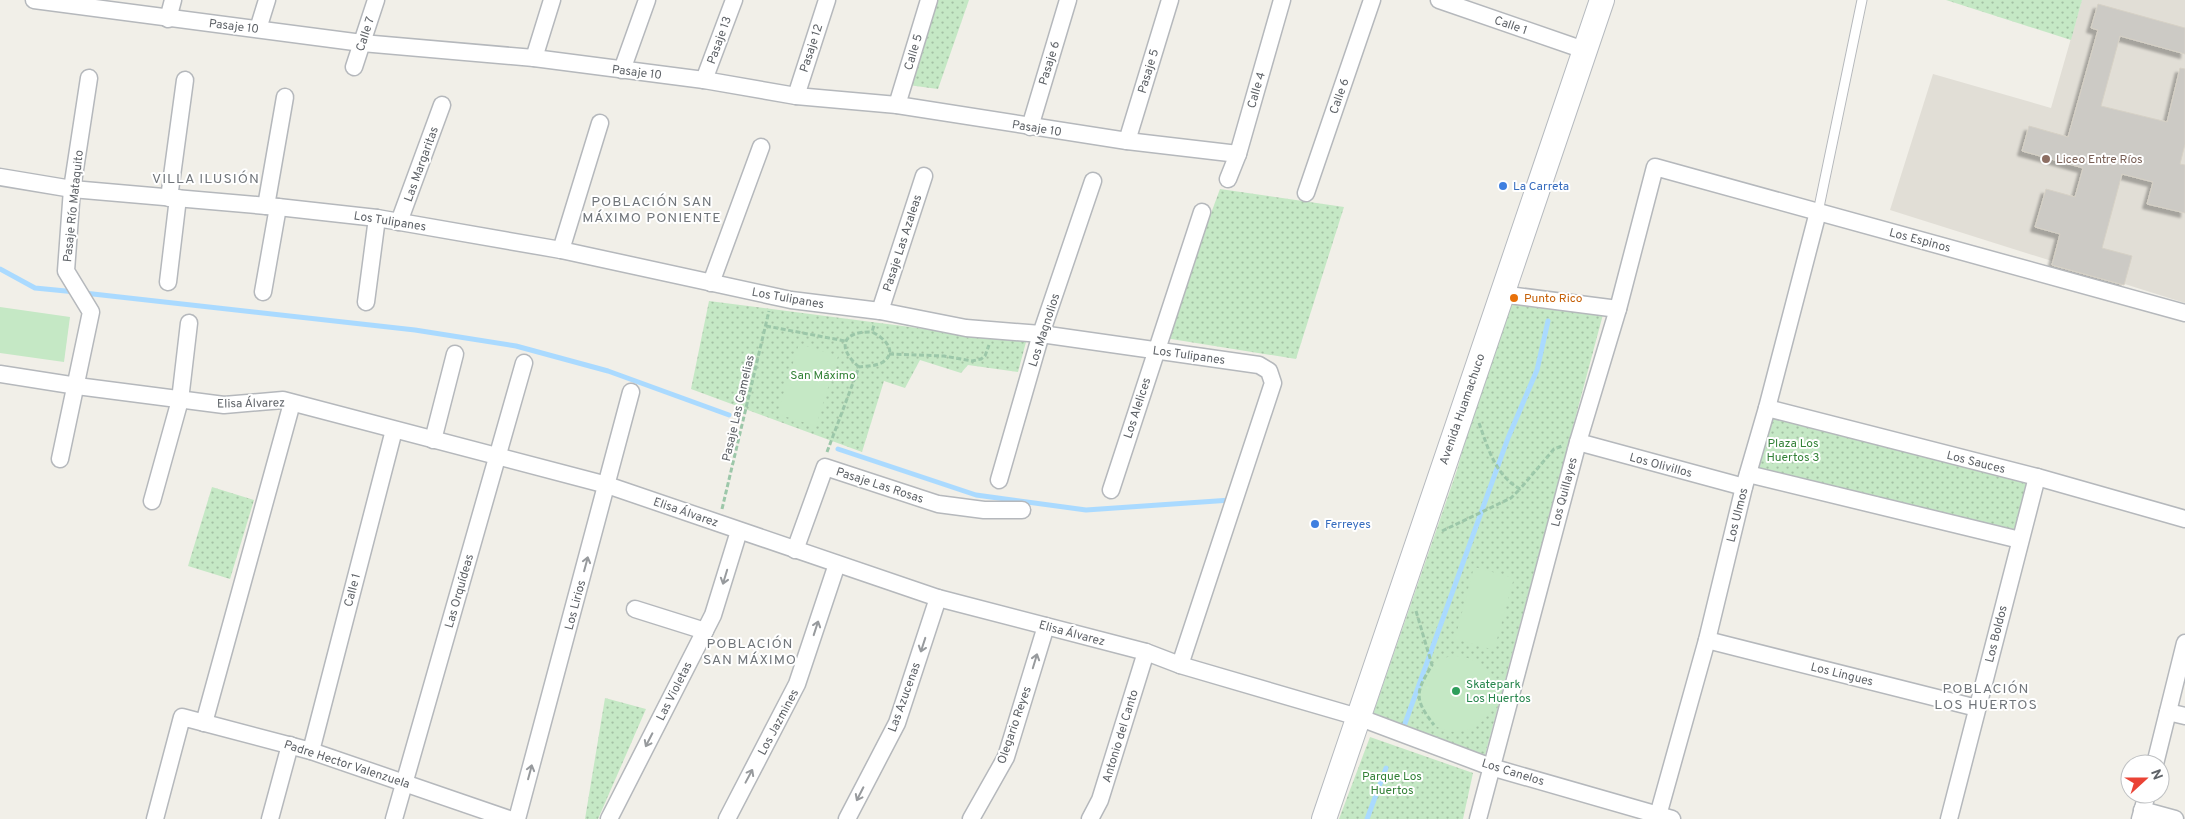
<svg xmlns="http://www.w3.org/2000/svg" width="2185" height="819" viewBox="0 0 2185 819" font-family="Overpass,sans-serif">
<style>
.education{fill:#e1ded6}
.park{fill:url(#park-dots)}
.pitch{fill:#c5e8c5}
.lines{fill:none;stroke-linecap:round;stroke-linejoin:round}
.stream{stroke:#aadaff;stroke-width:5}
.building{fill:#cccac5;stroke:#d6d1c6;filter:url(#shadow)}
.lane-casing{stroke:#b5b8bc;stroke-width:11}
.street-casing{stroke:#b5b8bc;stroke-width:19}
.secondary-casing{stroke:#b6babf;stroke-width:26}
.path{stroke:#9cc7a9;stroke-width:3;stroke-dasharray:5 2.5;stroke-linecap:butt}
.lane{stroke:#fff;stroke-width:9}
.street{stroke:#fff;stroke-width:16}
.secondary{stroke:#fff;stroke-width:24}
.oneway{stroke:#979a9d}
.education-dot{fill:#8d6e63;stroke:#fff;stroke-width:2}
.shop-dot{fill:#3f7fe0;stroke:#fff;stroke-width:2}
.food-dot{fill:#e8710a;stroke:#fff;stroke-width:2}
.leisure-dot{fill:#2e9e5b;stroke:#fff;stroke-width:2}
.labels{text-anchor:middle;stroke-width:4;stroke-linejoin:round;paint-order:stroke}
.street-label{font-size:12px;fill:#5f6368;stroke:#fff}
.education-label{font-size:12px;fill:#785e54;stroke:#fff;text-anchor:start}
.shop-label{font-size:12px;fill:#366cbe;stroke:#fff;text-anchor:start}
.food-label{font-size:12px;fill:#c56008;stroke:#fff;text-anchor:start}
.park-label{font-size:12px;fill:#348238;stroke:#fff}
.leisure-label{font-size:12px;fill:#27864d;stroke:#fff;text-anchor:start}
.neighbourhood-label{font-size:14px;letter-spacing:1px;fill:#70757a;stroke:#fff}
</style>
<defs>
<pattern id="park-dots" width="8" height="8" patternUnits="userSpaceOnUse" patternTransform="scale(1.25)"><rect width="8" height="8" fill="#c5e8c5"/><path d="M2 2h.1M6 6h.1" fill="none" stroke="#a3c0a4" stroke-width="1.8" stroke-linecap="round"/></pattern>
<filter id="shadow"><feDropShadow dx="-4.5" dy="4.5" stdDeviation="1" flood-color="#0004"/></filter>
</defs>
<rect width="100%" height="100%" fill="#f1efe8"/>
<polygon class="education" points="2082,0 2185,0 2185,303 1890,210 1933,74 2051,108"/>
<g class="park">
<polygon points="936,0 969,0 938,89 908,85"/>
<polygon points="1946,0 2082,0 2071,40"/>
<polygon points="1220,189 1344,207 1296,359 1165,338"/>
<polygon points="1505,297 1605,307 1484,759 1372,717 1457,470"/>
<polygon points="709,301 1026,342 1018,372 968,365 961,373 920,360 905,388 884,381 862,452 691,389"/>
<polygon points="1773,418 2027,483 2014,530 1758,468"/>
<polygon points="212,487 254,500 230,579 188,566"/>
<polygon points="605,698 646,709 598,819 585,819"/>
<polygon points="1370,737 1473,773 1463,819 1339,819"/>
</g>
<g class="pitch">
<polygon points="0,307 70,317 64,362 0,353"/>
<polygon points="799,344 838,356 816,426 777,414"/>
<polygon points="1474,567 1514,578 1494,650 1455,639"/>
<circle cx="1456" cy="694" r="38"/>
</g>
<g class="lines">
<g class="stream">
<polyline points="0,269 35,288 76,292"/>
<polyline points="84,293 415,330 516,346 608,371 729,415"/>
<polyline points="838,449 976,495 1086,510 1231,500"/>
<polyline points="1403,729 1508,438 1537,370 1548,321"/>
<polyline points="1367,819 1386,768"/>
</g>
</g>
<polygon class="building" points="2098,4 2185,28 2185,54 2120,36 2101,106 2167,122 2180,68 2185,69 2185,144 2180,164 2185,165 2185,213 2147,204 2153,182 2122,174 2102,248 2132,256 2124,285 2052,265 2060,234 2035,227 2046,189 2075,197 2083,168 2022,151 2029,126 2068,137 2098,30 2091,28"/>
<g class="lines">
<defs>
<polyline id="lane" points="1818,212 1862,0"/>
<g id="street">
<polyline points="34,0 362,43 534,58 704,80 796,96 897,105 1127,141 1238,154"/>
<polyline points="1439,0 1584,50"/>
<polyline points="168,19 173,0"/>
<polyline points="258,29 267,0"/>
<polyline points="534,58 552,0"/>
<polyline points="354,67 376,0"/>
<polyline points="622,70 647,0"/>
<polyline points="704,80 734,0"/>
<polyline points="796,96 827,0"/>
<polyline points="897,105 929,0"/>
<polyline points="1030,127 1068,0"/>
<polyline points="1127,141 1170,0"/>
<polyline points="0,177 72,189 278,207 377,218 561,250 791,300 880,311 966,328 1041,334 1259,365 1269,371 1273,383 1180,665"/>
<polyline points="1228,179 1238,154 1282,0"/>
<polyline points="1306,193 1372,0"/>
<polyline points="169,198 185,80"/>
<polyline points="266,206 285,97"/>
<polyline points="399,222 442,105"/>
<polyline points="561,250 600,123"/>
<polyline points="168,282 178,198"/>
<polyline points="711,283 761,147"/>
<polyline points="263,292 278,207"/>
<polyline points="1501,294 1618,309"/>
<polyline points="366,302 377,218"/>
<polyline points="880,311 924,176"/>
<polyline points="0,374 77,386 224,405 283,400 607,485 938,598 1146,652 1180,665 1358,717 1491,767 1672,819"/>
<polyline points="1767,408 2037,477 2185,519"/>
<polyline points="433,440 455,354"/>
<polyline points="1578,442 1744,487"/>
<polyline points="60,459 91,312 66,271 72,189 89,78"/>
<polyline points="1748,474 2020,540"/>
<polyline points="999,480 1041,334 1093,181"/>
<polyline points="1111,490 1202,212"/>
<polyline points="152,501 180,400 189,323"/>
<polyline points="795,550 825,467 938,504 984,510 1022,510"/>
<polyline points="635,609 705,631"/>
<polyline points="1707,640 1977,708"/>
<polyline points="2168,712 2185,716"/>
<polyline points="204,723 292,403"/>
<polyline points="311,751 394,430"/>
<polyline points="2155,764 2185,643"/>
<polyline points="2142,810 2175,819"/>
<polyline points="155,819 182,717 311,751 509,819"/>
<polyline points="270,819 290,745"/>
<polyline points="394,819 524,363"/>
<polyline points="517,819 631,392"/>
<polyline points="609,819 713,615 739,531"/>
<polyline points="727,819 797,684 837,564"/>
<polyline points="847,819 897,723 938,598"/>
<polyline points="971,819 1006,757 1046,626"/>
<polyline points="1090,819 1100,800 1146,652"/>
<polyline points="1478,819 1578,442 1618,309 1655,167 2185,313"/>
<polyline points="1657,819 1707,640 1744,487 1767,408 1818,212"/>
<polyline points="1949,819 2037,477"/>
<polyline points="2140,819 2147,794"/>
</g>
<polyline id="secondary" points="1324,819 1602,0"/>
</defs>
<use href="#lane" class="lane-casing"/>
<use href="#street" class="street-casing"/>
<use href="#secondary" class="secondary-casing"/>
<g class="path">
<polyline points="766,326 845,341"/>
<polyline points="889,354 944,356 972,361 981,359 985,356 989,345"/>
<path d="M859,367C837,348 841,331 872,332"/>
<path d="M1479,423C1488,448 1495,475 1520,489L1554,449L1562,446"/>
<path d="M827,452L859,367C867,366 877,366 883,362C899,351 883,337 872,332L874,325"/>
<polyline points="722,509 769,311"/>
<polyline points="1442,531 1511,498 1520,489"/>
<path d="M1416,611L1432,665C1415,693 1414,699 1434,725"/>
</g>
<use href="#lane" class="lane"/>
<use href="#street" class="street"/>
<use href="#secondary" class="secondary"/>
</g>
<defs><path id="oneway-shaft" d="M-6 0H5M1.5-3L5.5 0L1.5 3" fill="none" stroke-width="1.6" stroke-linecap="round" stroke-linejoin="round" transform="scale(1.25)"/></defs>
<g class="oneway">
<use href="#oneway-shaft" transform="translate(586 564) rotate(-75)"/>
<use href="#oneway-shaft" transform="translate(725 577) rotate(107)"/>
<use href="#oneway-shaft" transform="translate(816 628) rotate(-72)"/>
<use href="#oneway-shaft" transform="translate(923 645) rotate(108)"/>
<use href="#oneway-shaft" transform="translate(1035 661) rotate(-73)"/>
<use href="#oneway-shaft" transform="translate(649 740) rotate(117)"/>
<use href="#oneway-shaft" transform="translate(530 772) rotate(-75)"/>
<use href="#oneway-shaft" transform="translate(749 776) rotate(-62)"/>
<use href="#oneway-shaft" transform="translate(860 794) rotate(117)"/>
</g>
<circle class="education-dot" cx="2046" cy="159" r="5"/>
<g class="shop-dot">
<circle cx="1503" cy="186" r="5"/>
<circle cx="1315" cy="524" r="5"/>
</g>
<circle class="food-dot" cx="1514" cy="298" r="5"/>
<circle class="leisure-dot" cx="1456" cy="691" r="5"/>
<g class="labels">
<g class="street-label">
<text transform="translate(1511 25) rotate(19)" y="4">Calle 1</text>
<text transform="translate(234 26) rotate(7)" y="4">Pasaje 10</text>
<text transform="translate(365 34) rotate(-72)" y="4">Calle 7</text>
<text transform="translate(719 40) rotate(-70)" y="4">Pasaje 13</text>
<text transform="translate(811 48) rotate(-72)" y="4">Pasaje 12</text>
<text transform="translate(913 52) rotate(-73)" y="4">Calle 5</text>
<text transform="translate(1049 63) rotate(-73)" y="4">Pasaje 6</text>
<text transform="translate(1148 71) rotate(-73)" y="4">Pasaje 5</text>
<text transform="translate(637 72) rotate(7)" y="4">Pasaje 10</text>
<text transform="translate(1256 90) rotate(-74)" y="4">Calle 4</text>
<text transform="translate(1339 96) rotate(-71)" y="4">Calle 6</text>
<text transform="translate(1037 128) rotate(9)" y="4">Pasaje 10</text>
<text transform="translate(421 164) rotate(-70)" y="4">Las Margaritas</text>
<text transform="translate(73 206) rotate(-84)" y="4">Pasaje Río Mataquito</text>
<text transform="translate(390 221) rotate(9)" y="4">Los Tulipanes</text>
<text transform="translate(1920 240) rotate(15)" y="4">Los Espinos</text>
<text transform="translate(902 243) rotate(-72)" y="4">Pasaje Las Azaleas</text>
<text transform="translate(788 298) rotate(10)" y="4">Los Tulipanes</text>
<text transform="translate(1044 330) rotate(-72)" y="4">Los Magnolios</text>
<text transform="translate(1189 355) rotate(8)" y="4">Los Tulipanes</text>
<text transform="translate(251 403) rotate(-1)" y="4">Elisa Álvarez</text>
<text transform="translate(738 408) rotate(-77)" y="4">Pasaje Las Camelias</text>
<text transform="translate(1137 408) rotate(-72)" y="4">Los Alelices</text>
<text transform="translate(1462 409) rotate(-71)" y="4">Avenida Huamachuco</text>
<text transform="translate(1976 462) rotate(14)" y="4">Los Sauces</text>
<text transform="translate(1661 465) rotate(15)" y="4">Los Olivillos</text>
<text transform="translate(880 485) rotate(18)" y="4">Pasaje Las Rosas</text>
<text transform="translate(1564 492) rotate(-75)" y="4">Los Quillayes</text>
<text transform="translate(686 512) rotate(19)" y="4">Elisa Álvarez</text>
<text transform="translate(1737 515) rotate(-76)" y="4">Los Ulmos</text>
<text transform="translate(352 590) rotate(-75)" y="4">Calle 1</text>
<text transform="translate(459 591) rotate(-74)" y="4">Las Orquídeas</text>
<text transform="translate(575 605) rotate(-75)" y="4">Los Lirios</text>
<text transform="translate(1072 633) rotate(15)" y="4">Elisa Álvarez</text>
<text transform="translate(1996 634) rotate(-76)" y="4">Los Boldos</text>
<text transform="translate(1842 674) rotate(14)" y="4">Los Lingues</text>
<text transform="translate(674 691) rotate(-63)" y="4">Las Violetas</text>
<text transform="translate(904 697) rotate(-70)" y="4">Las Azucenas</text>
<text transform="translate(778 722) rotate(-62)" y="4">Los Jazmines</text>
<text transform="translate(1014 725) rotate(-71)" y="4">Olegario Reyes</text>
<text transform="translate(1120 736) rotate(-73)" y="4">Antonio del Canto</text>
<text transform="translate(347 764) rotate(18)" y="4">Padre Hector Valenzuela</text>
<text transform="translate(1513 772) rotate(17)" y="4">Los Canelos</text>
</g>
<g class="education-label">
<text x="2056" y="163">Liceo Entre Ríos</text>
</g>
<g class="shop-label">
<text x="1513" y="190">La Carreta</text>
<text x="1325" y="528">Ferreyes</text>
</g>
<g class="food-label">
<text x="1524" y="302">Punto Rico</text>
</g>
<g class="park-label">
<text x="823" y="379">San Máximo</text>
<text x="1793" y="447">Plaza Los<tspan x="1793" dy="14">Huertos 3</tspan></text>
<text x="1392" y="780">Parque Los<tspan x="1392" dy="14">Huertos</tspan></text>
</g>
<g class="leisure-label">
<text x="1466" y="688">Skatepark<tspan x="1466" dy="14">Los Huertos</tspan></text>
</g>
<g class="neighbourhood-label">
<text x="206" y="183">VILLA ILUSIÓN</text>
<text x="652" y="206">POBLACIÓN SAN<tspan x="652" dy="16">MÁXIMO PONIENTE</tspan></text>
<text x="750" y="648">POBLACIÓN<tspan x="750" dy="16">SAN MÁXIMO</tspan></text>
<text x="1986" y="693">POBLACIÓN<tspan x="1986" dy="16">LOS HUERTOS</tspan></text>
</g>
</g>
<g transform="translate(2145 779) rotate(69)"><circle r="24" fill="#ffffff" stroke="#bfc1c3"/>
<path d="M0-4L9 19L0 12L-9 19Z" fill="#ea4335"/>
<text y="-8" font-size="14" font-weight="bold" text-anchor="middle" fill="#5f6368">N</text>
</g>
</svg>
